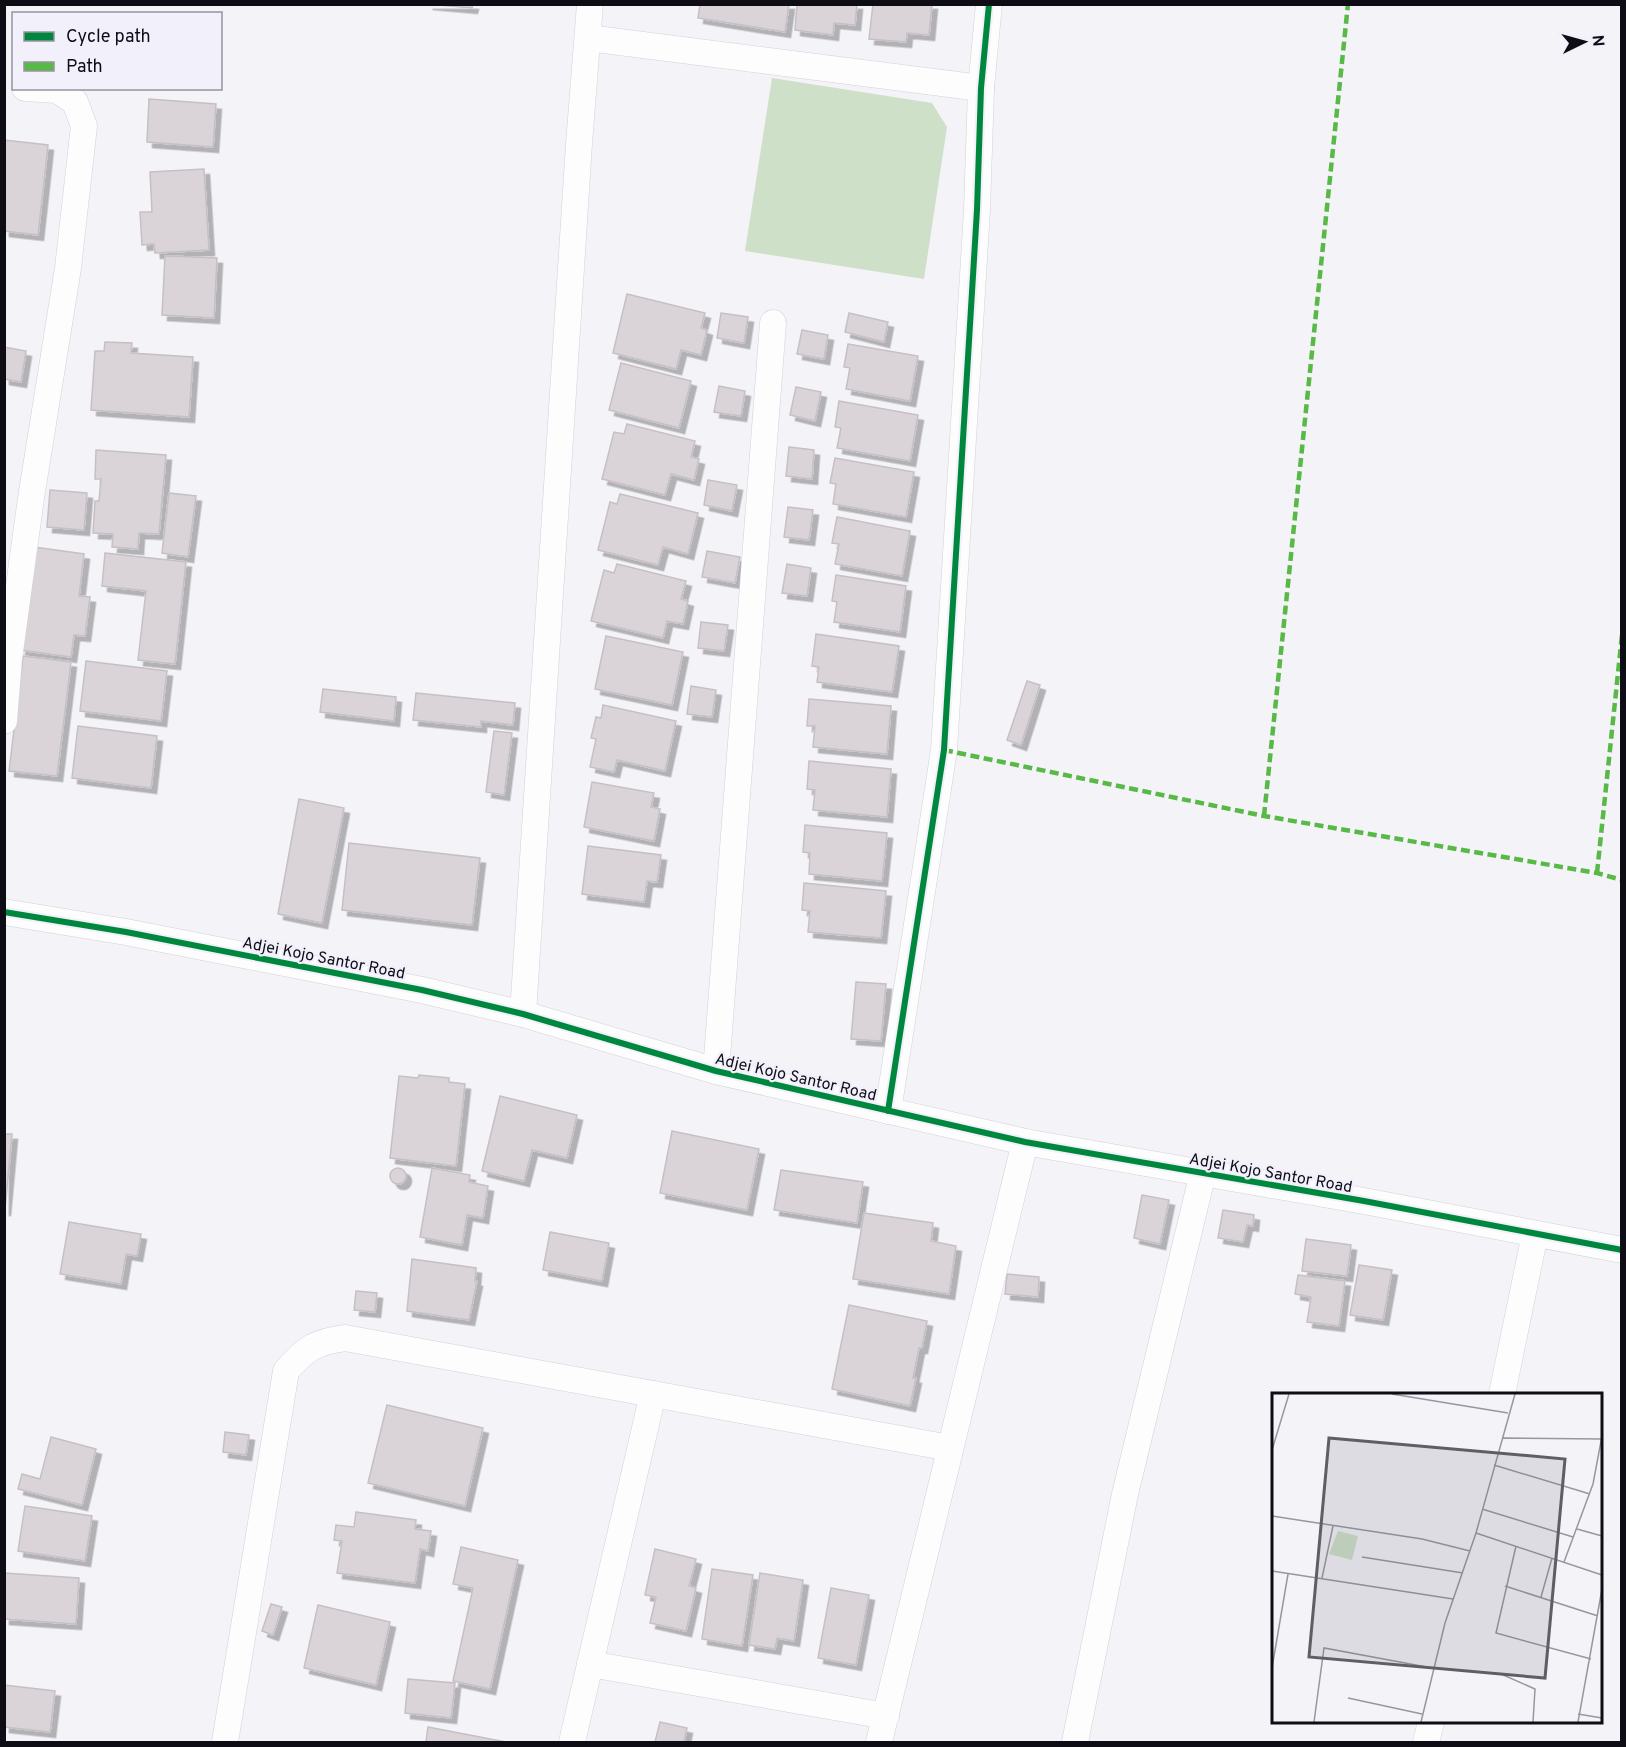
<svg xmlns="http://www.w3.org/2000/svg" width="1626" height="1747" viewBox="0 0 1626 1747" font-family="Overpass,sans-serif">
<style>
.green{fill:#cfe0c9}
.building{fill:#dad4d8;stroke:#c6c0c4;stroke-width:1.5;filter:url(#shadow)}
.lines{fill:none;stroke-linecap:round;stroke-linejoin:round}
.minor-casing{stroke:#d1d1d9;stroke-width:27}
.minor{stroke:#fdfdfe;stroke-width:26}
.quiet{stroke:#58b947;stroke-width:4.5;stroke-dasharray:9 4.5;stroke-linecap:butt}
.cycleway-casing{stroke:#f1f0fb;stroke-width:10}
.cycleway{stroke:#00873e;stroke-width:6}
.labels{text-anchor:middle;stroke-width:4.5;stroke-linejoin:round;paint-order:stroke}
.street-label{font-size:16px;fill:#0e0d16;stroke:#f1f0fb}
.inset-road{fill:none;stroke:#97979e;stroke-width:1.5}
.view{fill:#5e5e65;fill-opacity:0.15;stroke:#5e5e65;stroke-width:3}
.inset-edge{fill:none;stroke:#0e0d16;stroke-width:3}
</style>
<defs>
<filter id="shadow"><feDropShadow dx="5.5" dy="5.5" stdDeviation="0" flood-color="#0004"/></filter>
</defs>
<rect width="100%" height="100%" fill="#f3f3f8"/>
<polygon class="green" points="772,78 932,103 947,127 924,279 745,251"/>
<g class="building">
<polygon points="427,4 473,4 472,8"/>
<polygon points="700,4 789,4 785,32 698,18"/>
<polygon points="797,4 857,4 855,25 834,23 833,35 795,30"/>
<polygon points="873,4 932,4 929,35 907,33 906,42 869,39"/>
<polygon points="149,99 216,104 213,147 147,142"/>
<polygon points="4,140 48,145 38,235 4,231"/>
<polygon points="204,169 209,250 155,253 154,244 142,245 140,212 152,212 150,172"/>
<polygon points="165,256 217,258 214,318 162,315"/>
<polygon points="627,294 705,313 701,328 707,330 701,355 681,350 676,369 613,353"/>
<polygon points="721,313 748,317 744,343 717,338"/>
<polygon points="849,313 888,322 884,342 845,332"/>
<polygon points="802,330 828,335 824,359 797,354"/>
<polygon points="105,342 132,343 131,353 193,357 189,417 91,410 95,351 104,351"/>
<polygon points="848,344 918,356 910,401 846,389 850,368 844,367"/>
<polygon points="4,347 26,351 21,382 4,379"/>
<polygon points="621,363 691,381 679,428 609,410"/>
<polygon points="719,386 745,391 741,416 714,412"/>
<polygon points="796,387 821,392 815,421 790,415"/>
<polygon points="839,401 918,415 910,461 837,448 841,428 835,427"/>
<polygon points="627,424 695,441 691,457 699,459 694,480 671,474 665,495 602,479 614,432 624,434"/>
<polygon points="789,447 814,450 812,479 786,476"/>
<polygon points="96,450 166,455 159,534 139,533 138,549 112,547 113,534 93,533 95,501 99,501 101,479 95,479"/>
<polygon points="835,458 914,472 906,517 833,504 836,484 830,483"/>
<polygon points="708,480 737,485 732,511 704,505"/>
<polygon points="50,490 87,493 84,530 47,527"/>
<polygon points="169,493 196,496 188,557 162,553"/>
<polygon points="620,494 698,513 688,554 663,547 658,565 598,550 610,502 617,504"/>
<polygon points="788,507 813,510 809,540 784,537"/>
<polygon points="837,517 910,531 902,576 835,564 839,544 832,543"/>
<polygon points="34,547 84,554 79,596 90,597 85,636 74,635 71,657 20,650"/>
<polygon points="707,551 740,557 735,583 702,577"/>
<polygon points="105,553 186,562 175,664 138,660 146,591 102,586"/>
<polygon points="617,564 686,581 681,599 688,601 683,624 667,621 663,638 591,621 604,570 614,573"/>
<polygon points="787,564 811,568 807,596 782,593"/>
<polygon points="836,575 906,586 900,632 834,622 837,602 832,601"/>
<polygon points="701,622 728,625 724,651 698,648"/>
<polygon points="816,634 899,646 892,692 817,682 819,667 812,666"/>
<polygon points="606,636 683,652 672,705 595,689"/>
<polygon points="23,656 71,662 57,776 9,771"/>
<polygon points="86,661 167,671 161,721 80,711"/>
<polygon points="1027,681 1040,685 1021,745 1007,740"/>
<polygon points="691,686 716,690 712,717 687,714"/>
<polygon points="323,689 396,697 394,721 320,712"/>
<polygon points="416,693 515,703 513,725 481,721 481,727 413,720"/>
<polygon points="809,699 891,706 887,754 813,747 815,726 807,726"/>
<polygon points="603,705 676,721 665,771 617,760 614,772 590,767 596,739 591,738 596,717 601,718"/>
<polygon points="78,726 157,736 151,788 72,778"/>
<polygon points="494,731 512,733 504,795 486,792"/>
<polygon points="809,761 891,769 887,817 813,810 815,790 807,789"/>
<polygon points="592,782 654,793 651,807 660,809 654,841 584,827"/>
<polygon points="299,799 344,808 322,923 278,914"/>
<polygon points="805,825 887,833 882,881 809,874 810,853 803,852"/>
<polygon points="349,843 480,858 472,925 342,910"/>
<polygon points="588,846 661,855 657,882 647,881 644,902 582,894"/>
<polygon points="804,883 886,891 881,938 808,932 810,911 802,910"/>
<polygon points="856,982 886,984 881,1041 851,1039"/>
<polygon points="419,1075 449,1078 449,1082 465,1084 456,1166 390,1158 399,1076 418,1078"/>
<polygon points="500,1096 577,1115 567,1158 532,1150 524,1181 482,1171"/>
<polygon points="672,1131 759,1149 747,1210 660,1193"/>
<polygon points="4,1134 12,1134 5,1210 4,1210"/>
<polygon points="432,1168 470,1175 469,1182 488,1186 483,1218 467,1215 462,1245 420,1237"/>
<circle cx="398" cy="1176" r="8"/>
<polygon points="781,1170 863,1182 857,1223 774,1210"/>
<polygon points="1142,1195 1169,1200 1160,1244 1134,1238"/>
<polygon points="1223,1210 1254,1215 1253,1226 1247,1225 1243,1242 1218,1238"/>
<polygon points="864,1213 933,1223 931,1241 956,1246 949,1294 853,1279"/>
<polygon points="69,1222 141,1234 137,1256 126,1254 121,1284 60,1274"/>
<polygon points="550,1232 609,1243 602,1281 543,1270"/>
<polygon points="1306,1239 1351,1245 1347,1276 1302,1271"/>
<polygon points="412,1259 476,1268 475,1281 477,1281 469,1320 407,1311"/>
<polygon points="1359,1265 1392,1270 1383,1320 1350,1315"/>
<polygon points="1007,1274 1039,1277 1038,1297 1005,1294"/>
<polygon points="1298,1275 1345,1281 1339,1326 1307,1322 1311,1297 1295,1294"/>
<polygon points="356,1291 377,1293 375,1312 354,1310"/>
<polygon points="849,1305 927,1321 922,1348 919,1348 913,1378 916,1378 910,1406 832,1389"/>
<polygon points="387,1405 483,1428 465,1506 368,1483"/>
<polygon points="225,1432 249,1435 246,1455 223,1452"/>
<polygon points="51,1437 96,1449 82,1505 18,1489 22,1474 40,1479"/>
<polygon points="25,1506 92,1516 85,1561 18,1551"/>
<polygon points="356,1512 416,1520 415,1529 431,1531 428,1551 420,1549 415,1583 337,1573 342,1541 334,1540 336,1525 354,1527"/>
<polygon points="461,1547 518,1560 490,1689 453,1681 473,1588 453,1584"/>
<polygon points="655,1549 696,1559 689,1586 696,1588 686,1631 650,1623 656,1597 645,1595"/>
<polygon points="712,1569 753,1575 742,1646 702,1639"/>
<polygon points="4,1573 79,1578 76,1624 4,1619"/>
<polygon points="760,1573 803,1580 794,1641 777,1638 775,1649 749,1645"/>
<polygon points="831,1588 869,1595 856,1665 818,1658"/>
<polygon points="271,1604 282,1607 273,1635 262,1631"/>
<polygon points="318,1605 390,1622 376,1685 304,1668"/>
<polygon points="408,1679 455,1683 451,1718 405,1713"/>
<polygon points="4,1685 55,1691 50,1732 4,1727"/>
<polygon points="660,1722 687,1728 684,1742 655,1742"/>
<polygon points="428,1727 506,1742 426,1742"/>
</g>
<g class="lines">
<defs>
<g id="minor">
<polyline points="588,38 981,88"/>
<polyline points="4,721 9,659 31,498 68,268 84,126 75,102 57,90 25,88"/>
<polyline points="4,912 126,932 422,990 523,1014 716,1071 1025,1142 1364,1201 1622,1250"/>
<polyline points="523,1014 579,144 590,4"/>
<polyline points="716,1071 773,323"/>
<polyline points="888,1111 944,750 977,210 981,88 989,4"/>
<polyline points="1502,1394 1535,1234"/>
<polyline points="590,1664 886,1716"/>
<path d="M225,1742L286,1371C306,1348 315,1342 345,1338L950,1448"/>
<polyline points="572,1742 653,1394"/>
<polyline points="879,1742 1025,1142"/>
<polyline points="1075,1742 1125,1494 1203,1173"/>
<polyline points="1426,1742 1431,1722"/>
</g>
</defs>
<use href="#minor" class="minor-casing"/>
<use href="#minor" class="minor"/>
<g class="quiet">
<polyline points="944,750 1264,816 1597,873 1622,880"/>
<polyline points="1264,816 1348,4"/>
<polyline points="1597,873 1622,635"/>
</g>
<defs>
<g id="cycleway">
<polyline points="4,912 126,932 422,990 523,1014 716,1071 1025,1142 1364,1201 1622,1250"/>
<polyline points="888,1111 944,750 977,210 981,88 989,4"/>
</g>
</defs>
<use href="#cycleway" class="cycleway-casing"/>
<use href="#cycleway" class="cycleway"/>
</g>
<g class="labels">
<g class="street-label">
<text transform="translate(324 957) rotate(11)" y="6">Adjei Kojo Santor Road</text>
<text transform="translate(796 1076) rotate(13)" y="6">Adjei Kojo Santor Road</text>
<text transform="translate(1271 1172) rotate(10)" y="6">Adjei Kojo Santor Road</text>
</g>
</g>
<g transform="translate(1272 1393)">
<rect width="330" height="330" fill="#f3f3f8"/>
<path d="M66,138L86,143L80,167L57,161Z" fill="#cfe0c9"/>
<path class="inset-road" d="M120,1L236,20M230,45L330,46M0,57L17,1M222,72L318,101M210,116L301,144M0,123L150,146L198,158M305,136L330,143M204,140L330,182M244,153L224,240L319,266M90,164L191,180M292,169L321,91L330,43M0,178L181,206M50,185L61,133M233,193L326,223M269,204L280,165M0,275L16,181M229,281L263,296L261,329M76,305L150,321M306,321L330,325M42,329L52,255L160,275M149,329L173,230L204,140L243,1M306,329L330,196"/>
<path class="view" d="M57,45L293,66L273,285L37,264Z"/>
<rect width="330" height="330" class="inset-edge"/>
</g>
<rect width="1626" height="1747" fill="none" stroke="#0e0d16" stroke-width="12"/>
<rect x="12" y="12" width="210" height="78" fill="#f1f0fb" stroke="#96959f" stroke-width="1.5"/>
<rect x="24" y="32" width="30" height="9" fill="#00873e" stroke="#96959f" stroke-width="1.5"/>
<text x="66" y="42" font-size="18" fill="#0e0d16">Cycle path</text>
<rect x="24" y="62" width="30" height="9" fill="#58b947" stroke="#96959f" stroke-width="1.5"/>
<text x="66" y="72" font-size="18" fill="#0e0d16">Path</text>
<g transform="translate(1584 42) rotate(85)" stroke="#f1f0fb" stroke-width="4.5" paint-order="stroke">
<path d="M0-4.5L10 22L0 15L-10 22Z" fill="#0e0d16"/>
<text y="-9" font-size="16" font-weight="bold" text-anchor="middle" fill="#0e0d16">N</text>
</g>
</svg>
